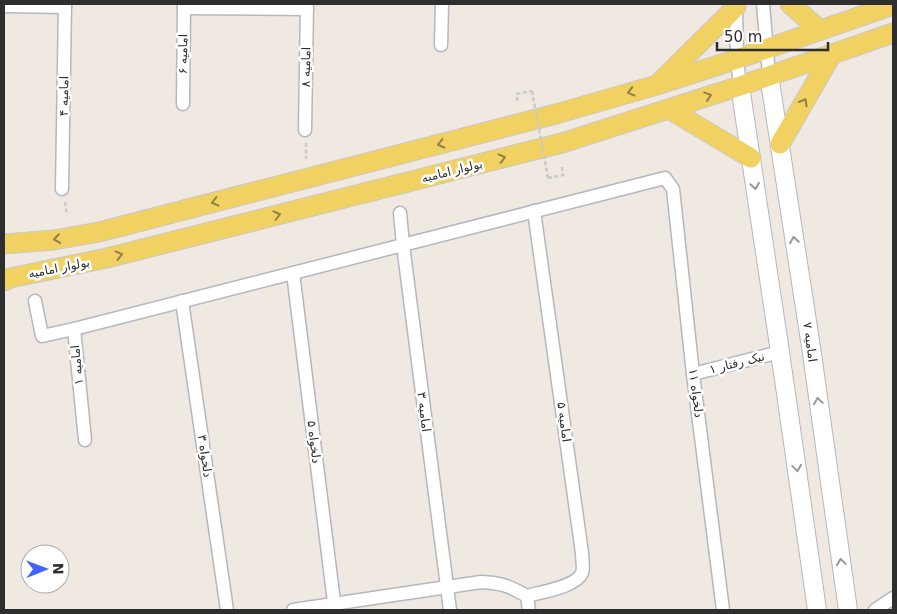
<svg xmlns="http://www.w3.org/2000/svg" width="897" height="614" viewBox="0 0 897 614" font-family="'DejaVu Sans','Noto Naskh Arabic',sans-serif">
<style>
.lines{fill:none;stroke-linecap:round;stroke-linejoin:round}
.street-casing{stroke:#b4b7c1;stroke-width:15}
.secondary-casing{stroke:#b4b7c1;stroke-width:20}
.primary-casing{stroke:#c9c9c9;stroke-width:21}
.path{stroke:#c9c9c9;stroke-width:2.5;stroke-dasharray:4 2.5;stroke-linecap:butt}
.street{stroke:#fff;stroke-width:12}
.secondary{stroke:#fff;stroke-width:18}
.primary{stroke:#f2d163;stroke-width:19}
.path-bridge{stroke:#c9c9c9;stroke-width:2.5;stroke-dasharray:4 2.5;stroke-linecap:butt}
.oneway{stroke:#908048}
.oneway2{stroke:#969696}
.labels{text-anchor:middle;stroke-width:5;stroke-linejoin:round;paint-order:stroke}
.street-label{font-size:12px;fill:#2e2e2e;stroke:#fff}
</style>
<rect width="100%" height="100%" fill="#efe9e1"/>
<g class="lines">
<defs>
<g id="street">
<polyline points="736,4 737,59 740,86"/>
<polyline points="763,4 769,75"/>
<polyline points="4,6 65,7"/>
<polyline points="184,8 307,9"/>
<polyline points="441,45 442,4"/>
<polyline points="183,104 184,4"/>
<polyline points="305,130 307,4"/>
<polyline points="62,189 65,4"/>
<polyline points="400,213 403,245 450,610"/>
<polyline points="293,273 335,610"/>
<polyline points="35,301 42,336 74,329 85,440"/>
<polyline points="182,301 227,610"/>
<polyline points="74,329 665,178 673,189 693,374 723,610"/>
<polyline points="693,374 780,352"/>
<path d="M527,596C541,592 576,587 582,573C584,568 582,559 582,553L534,211"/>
<path d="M293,610L481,582C502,583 509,586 527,596L529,610"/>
<polyline points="875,610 893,598"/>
</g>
<g id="secondary">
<polyline points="769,75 811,347 848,610"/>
<polyline points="740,86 780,352 817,610"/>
</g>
<g id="primary">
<polyline points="790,4 820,30"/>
<polyline points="660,82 736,7"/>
<polyline points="669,109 751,158"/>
<polyline points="780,144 832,54"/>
<polyline points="4,244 54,240 99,232 556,114 657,85 737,59 893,5"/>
<polyline points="4,281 10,278 107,258 562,143 740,86 893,33"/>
</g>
</defs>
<use href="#street" class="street-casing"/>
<use href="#secondary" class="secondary-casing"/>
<use href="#primary" class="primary-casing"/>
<g class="path">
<polyline points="517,101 517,94 532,91"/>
<polyline points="306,143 306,159"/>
<polyline points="548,178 563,175 562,167"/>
<polyline points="65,202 67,215"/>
</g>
<use href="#street" class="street"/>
<use href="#secondary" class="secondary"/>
<use href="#primary" class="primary"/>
<polyline class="path-bridge" points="532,91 548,178"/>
</g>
<defs><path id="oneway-chevron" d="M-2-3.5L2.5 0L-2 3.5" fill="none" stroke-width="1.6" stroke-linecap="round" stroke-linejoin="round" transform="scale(1.25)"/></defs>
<g class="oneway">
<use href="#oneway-chevron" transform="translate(631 92) rotate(164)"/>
<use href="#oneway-chevron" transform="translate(708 96) rotate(-18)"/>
<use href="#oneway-chevron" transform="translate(804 102) rotate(-60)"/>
<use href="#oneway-chevron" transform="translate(441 144) rotate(166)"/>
<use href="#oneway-chevron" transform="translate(502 158) rotate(-14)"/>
<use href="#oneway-chevron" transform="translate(215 202) rotate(166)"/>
<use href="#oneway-chevron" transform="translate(277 215) rotate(-14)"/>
<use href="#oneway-chevron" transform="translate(57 239) rotate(172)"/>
<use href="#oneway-chevron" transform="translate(119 255) rotate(-14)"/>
</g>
<g class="oneway2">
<use href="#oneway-chevron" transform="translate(755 186) rotate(81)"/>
<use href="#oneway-chevron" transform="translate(794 240) rotate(-99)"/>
<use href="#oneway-chevron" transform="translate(818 401) rotate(-98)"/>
<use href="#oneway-chevron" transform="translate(797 468) rotate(82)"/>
<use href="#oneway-chevron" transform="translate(841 562) rotate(-98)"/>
</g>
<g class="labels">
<g class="street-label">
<text transform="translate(183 54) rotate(-89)" y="4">امامیه ۶</text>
<text transform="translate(306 67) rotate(-89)" y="4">امامیه ۸</text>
<text transform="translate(64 96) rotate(-89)" y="4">امامیه ۴</text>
<text transform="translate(452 171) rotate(-14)" y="4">بولوار امامیه</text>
<text transform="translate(59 268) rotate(-11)" y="4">بولوار امامیه</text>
<text transform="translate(810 342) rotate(82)" y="4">امامیه ۷</text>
<text transform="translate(737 363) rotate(-14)" y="4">نیک رفتار ۱</text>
<text transform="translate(77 365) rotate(-96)" y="4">امامیه ۱</text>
<text transform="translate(696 393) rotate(83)" y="4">دلخواه ۱۱</text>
<text transform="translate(424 412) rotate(83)" y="4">امامیه ۳</text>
<text transform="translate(564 422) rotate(82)" y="4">امامیه ۵</text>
<text transform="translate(314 442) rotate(83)" y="4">دلخواه ۵</text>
<text transform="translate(205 456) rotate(82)" y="4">دلخواه ۳</text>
</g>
</g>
<rect width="897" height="614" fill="none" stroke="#2e2e2e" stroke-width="10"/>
<g transform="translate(45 569) rotate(89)"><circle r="24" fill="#ffffff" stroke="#ababab"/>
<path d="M0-4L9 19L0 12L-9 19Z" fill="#4264fb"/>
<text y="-8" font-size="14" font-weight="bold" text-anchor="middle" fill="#2e2e2e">N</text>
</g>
<path d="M717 42v8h111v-8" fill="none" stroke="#2e2e2e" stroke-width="2.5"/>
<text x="724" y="42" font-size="15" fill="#2e2e2e" stroke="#ffffff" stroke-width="4" paint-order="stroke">50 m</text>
</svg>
